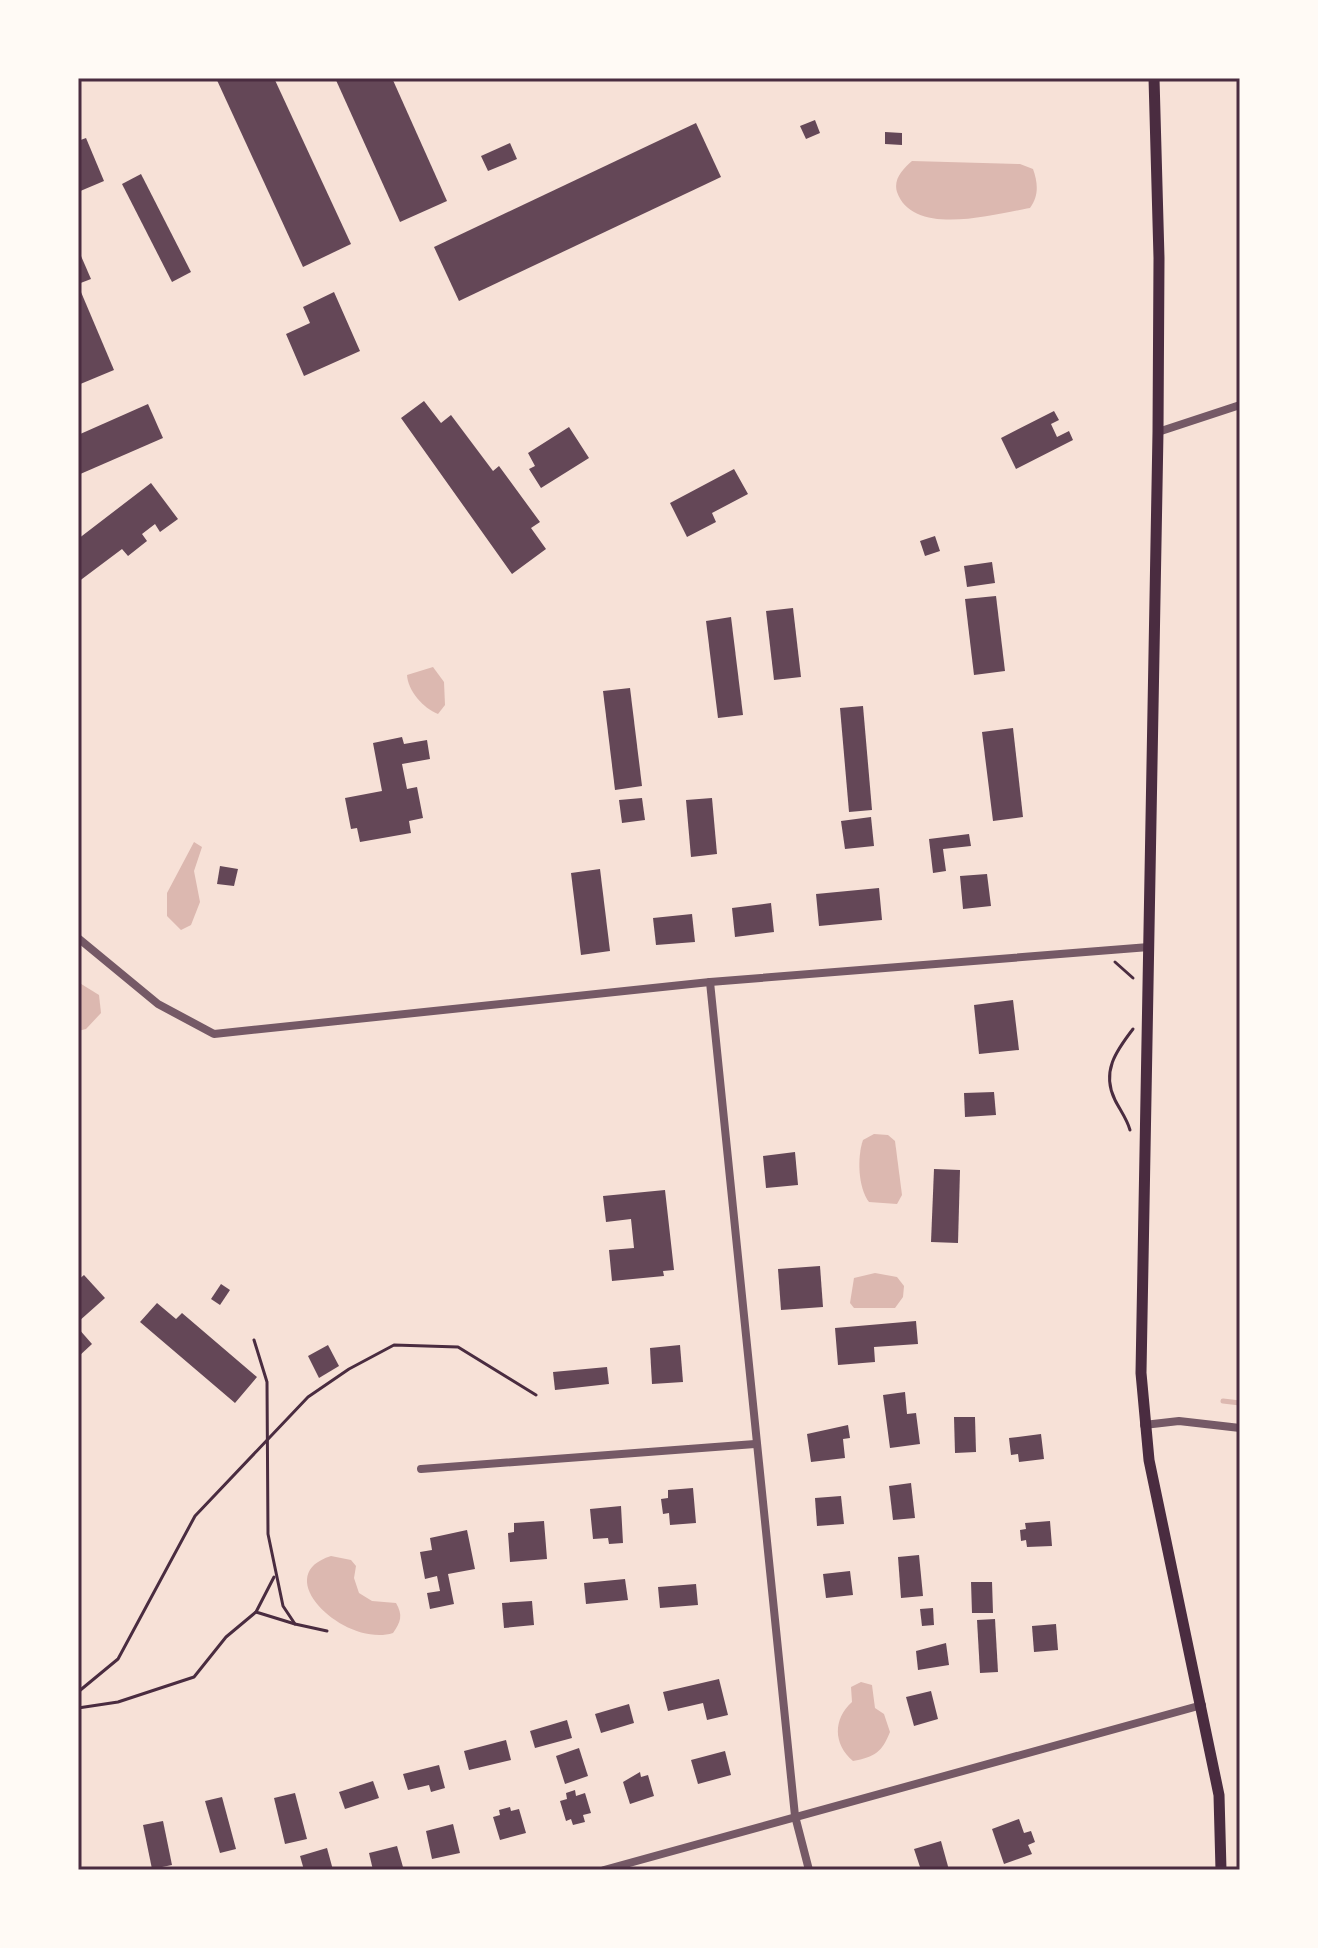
<svg xmlns="http://www.w3.org/2000/svg" width="1318" height="1948" viewBox="0 0 1318 1948" font-family="Commissioner,sans-serif">
<style>
.water{fill:#dcb8b0}
.lines{fill:none;stroke-linecap:round;stroke-linejoin:round}
.stream{stroke:#dcb8b0;stroke-width:5}
.building{fill:#644757}
.path{stroke:#4a2c40;stroke-width:3}
.minor{stroke:#755966;stroke-width:8}
.secondary{stroke:#4a2c40;stroke-width:11}
.neatline{fill:none;stroke:#4a2c40;stroke-width:3}
</style>
<rect width="100%" height="100%" fill="#f7e1d7"/>
<g class="water">
<path d="M912,161L1020,164L1033,169C1038,183 1039,196 1030,208C995,214 913,238 897,192C893,179 903,169 912,161Z"/>
<path d="M433,667L444,682L445,705L438,714C423,708 408,691 407,675Z"/>
<polygon points="194,842 202,847 194,871 200,902 191,925 181,930 167,916 167,893"/>
<polygon points="78,982 99,995 101,1013 86,1029 78,1031"/>
<path d="M874,1134L888,1135L895,1141L902,1195L897,1204L869,1202C858,1188 857,1157 863,1140Z"/>
<polygon points="875,1273 897,1277 904,1286 903,1297 895,1308 854,1308 850,1303 854,1278"/>
<path d="M331,1556L351,1560L356,1566L354,1578L359,1593L372,1601L396,1603C403,1615 401,1622 393,1633C346,1648 267,1576 331,1556Z"/>
<path d="M861,1682L872,1685L875,1708L884,1714L890,1732C882,1752 875,1757 853,1761C833,1744 833,1719 852,1702L851,1687Z"/>
</g>
<g class="lines">
<polyline class="stream" points="1223,1401 1240,1403"/>
</g>
<g class="building">
<polygon points="216,78 274,78 351,244 303,267"/>
<polygon points="335,78 392,78 447,201 400,222"/>
<polygon points="815,120 820,133 806,139 800,126"/>
<polygon points="696,123 721,177 459,301 434,247"/>
<polygon points="885,132 902,133 902,145 885,144"/>
<polygon points="86,138 104,181 78,192 78,141"/>
<polygon points="510,143 517,159 488,171 481,156"/>
<polygon points="141,174 191,272 172,282 122,184"/>
<polygon points="78,249 91,279 78,284"/>
<polygon points="78,285 114,370 78,385"/>
<polygon points="334,292 360,351 304,376 286,334 310,323 303,307"/>
<polygon points="424,401 441,423 451,415 493,471 499,466 540,522 531,528 546,549 512,574 401,418"/>
<polygon points="148,404 163,438 78,475 78,435"/>
<polygon points="1054,411 1059,420 1051,424 1057,437 1069,431 1073,440 1016,469 1001,438"/>
<polygon points="569,427 589,458 541,488 529,469 535,466 528,453"/>
<polygon points="734,469 748,494 712,513 716,522 687,537 670,503"/>
<polygon points="151,483 178,519 160,532 155,524 142,534 147,541 128,556 122,549 78,582 78,539"/>
<polygon points="935,536 940,551 925,556 920,541"/>
<polygon points="992,562 995,583 967,587 964,566"/>
<polygon points="996,596 1005,671 974,675 965,599"/>
<polygon points="793,608 801,677 774,680 766,611"/>
<polygon points="731,617 743,715 718,718 706,621"/>
<polygon points="630,688 642,786 615,790 603,691"/>
<polygon points="863,706 872,810 849,812 840,708"/>
<polygon points="1013,728 1023,817 993,821 982,732"/>
<polygon points="402,737 404,744 427,740 430,759 402,764 407,789 417,787 423,818 409,821 411,833 360,842 357,828 351,829 345,798 382,791 373,743"/>
<polygon points="642,798 645,820 622,823 619,800"/>
<polygon points="712,798 717,854 691,857 686,800"/>
<polygon points="871,817 874,846 845,849 841,821"/>
<polygon points="969,834 971,846 943,849 946,871 933,873 929,839"/>
<polygon points="220,866 238,869 234,886 217,884"/>
<polygon points="600,869 610,951 581,955 571,873"/>
<polygon points="987,874 991,906 963,909 960,876"/>
<polygon points="879,888 882,920 819,926 816,894"/>
<polygon points="771,903 774,932 735,937 732,908"/>
<polygon points="692,914 695,942 656,945 653,918"/>
<polygon points="1013,1000 1019,1050 979,1054 974,1005"/>
<polygon points="994,1092 996,1115 965,1117 964,1093"/>
<polygon points="795,1152 798,1185 766,1188 763,1156"/>
<polygon points="934,1169 960,1170 958,1243 931,1242"/>
<polygon points="665,1190 674,1270 663,1271 664,1276 612,1281 609,1250 634,1248 631,1219 606,1222 603,1196"/>
<polygon points="820,1266 823,1307 781,1310 778,1269"/>
<polygon points="84,1275 105,1298 78,1322 78,1280"/>
<polygon points="221,1284 230,1290 220,1305 211,1299"/>
<polygon points="157,1303 176,1319 182,1313 257,1377 235,1403 140,1322"/>
<polygon points="916,1321 918,1344 874,1347 875,1362 838,1365 835,1328"/>
<polygon points="78,1328 92,1344 78,1357"/>
<polygon points="328,1345 339,1366 319,1378 308,1356"/>
<polygon points="680,1345 683,1382 652,1384 650,1348"/>
<polygon points="607,1367 609,1384 555,1390 553,1372"/>
<polygon points="905,1392 907,1414 916,1413 920,1444 890,1448 883,1395"/>
<polygon points="954,1417 975,1417 976,1452 955,1453"/>
<polygon points="848,1425 850,1438 843,1439 845,1458 811,1462 807,1434"/>
<polygon points="1041,1434 1044,1459 1019,1462 1018,1454 1011,1455 1009,1438"/>
<polygon points="911,1483 915,1518 893,1520 889,1486"/>
<polygon points="693,1488 696,1523 670,1525 669,1513 663,1514 661,1499 668,1498 668,1490"/>
<polygon points="841,1496 844,1524 817,1526 815,1498"/>
<polygon points="621,1506 623,1543 609,1544 608,1538 593,1539 590,1509"/>
<polygon points="544,1521 547,1559 510,1562 508,1533 514,1532 514,1523"/>
<polygon points="1050,1521 1052,1546 1027,1547 1026,1540 1021,1541 1020,1530 1026,1529 1025,1523"/>
<polygon points="467,1530 475,1569 448,1574 454,1604 430,1609 427,1593 440,1591 437,1576 425,1579 420,1552 432,1550 430,1538"/>
<polygon points="919,1555 923,1596 901,1598 898,1557"/>
<polygon points="850,1571 853,1595 826,1598 823,1574"/>
<polygon points="625,1579 628,1600 586,1604 584,1583"/>
<polygon points="971,1582 992,1582 993,1613 972,1613"/>
<polygon points="696,1584 698,1605 660,1608 658,1587"/>
<polygon points="532,1601 534,1625 504,1628 502,1603"/>
<polygon points="933,1608 934,1625 922,1626 920,1609"/>
<polygon points="995,1619 998,1672 980,1673 977,1620"/>
<polygon points="1056,1624 1058,1650 1034,1652 1032,1626"/>
<polygon points="946,1643 949,1665 918,1670 916,1651"/>
<polygon points="719,1679 728,1715 707,1720 703,1703 668,1711 663,1692"/>
<polygon points="931,1691 938,1719 914,1726 906,1697"/>
<polygon points="629,1704 634,1723 601,1733 595,1714"/>
<polygon points="567,1720 572,1738 535,1748 530,1731"/>
<polygon points="506,1740 511,1760 469,1770 464,1751"/>
<polygon points="579,1748 588,1776 565,1784 556,1756"/>
<polygon points="725,1751 731,1775 698,1784 691,1760"/>
<polygon points="439,1765 445,1788 431,1792 429,1785 408,1790 403,1774"/>
<polygon points="640,1772 641,1777 648,1775 654,1796 630,1804 623,1782"/>
<polygon points="373,1781 379,1798 345,1809 339,1792"/>
<polygon points="575,1790 576,1796 585,1793 591,1813 583,1815 585,1822 573,1825 571,1819 566,1821 560,1801 567,1799 566,1793"/>
<polygon points="295,1793 307,1839 285,1844 274,1798"/>
<polygon points="222,1797 236,1849 220,1853 205,1801"/>
<polygon points="510,1807 511,1811 519,1809 526,1833 500,1840 493,1817 500,1815 499,1810"/>
<polygon points="1019,1819 1024,1833 1031,1831 1035,1842 1028,1845 1032,1854 1004,1864 992,1829"/>
<polygon points="163,1821 172,1865 152,1869 143,1825"/>
<polygon points="453,1824 460,1853 432,1859 426,1831"/>
<polygon points="941,1841 949,1870 921,1870 914,1849"/>
<polygon points="397,1846 403,1867 373,1870 369,1853"/>
<polygon points="327,1848 333,1870 304,1870 300,1856"/>
</g>
<g class="lines">
<g class="path">
<polyline points="1115,962 1133,978"/>
<path d="M1130,1130C1127,1119 1120,1110 1115,1100C1101,1072 1116,1051 1133,1029"/>
<polyline points="254,1340 267,1382 268,1534 283,1606 295,1624 327,1631"/>
<polyline points="274,1577 256,1612 295,1624"/>
<polyline points="78,1692 118,1659 195,1516 308,1397 349,1369 394,1345 458,1347 536,1395"/>
<polyline points="78,1708 118,1702 194,1677 226,1637 256,1612"/>
</g>
<g class="minor">
<polyline points="1158,432 1240,405"/>
<polyline points="78,938 158,1004 214,1034 710,982 1149,947"/>
<polyline points="710,982 795,1816 809,1870"/>
<polyline points="1144,1425 1179,1421 1240,1428"/>
<polyline points="421,1469 755,1444"/>
<polyline points="604,1870 1202,1705"/>
</g>
<polyline class="secondary" points="1154,78 1159,258 1158,432 1141,1373 1149,1460 1219,1795 1221,1870"/>
</g>
<rect width="1318" height="1948" fill="none" stroke="#fffaf5" stroke-width="160"/>
<rect x="80" y="80" width="1158" height="1788" class="neatline"/>
</svg>
